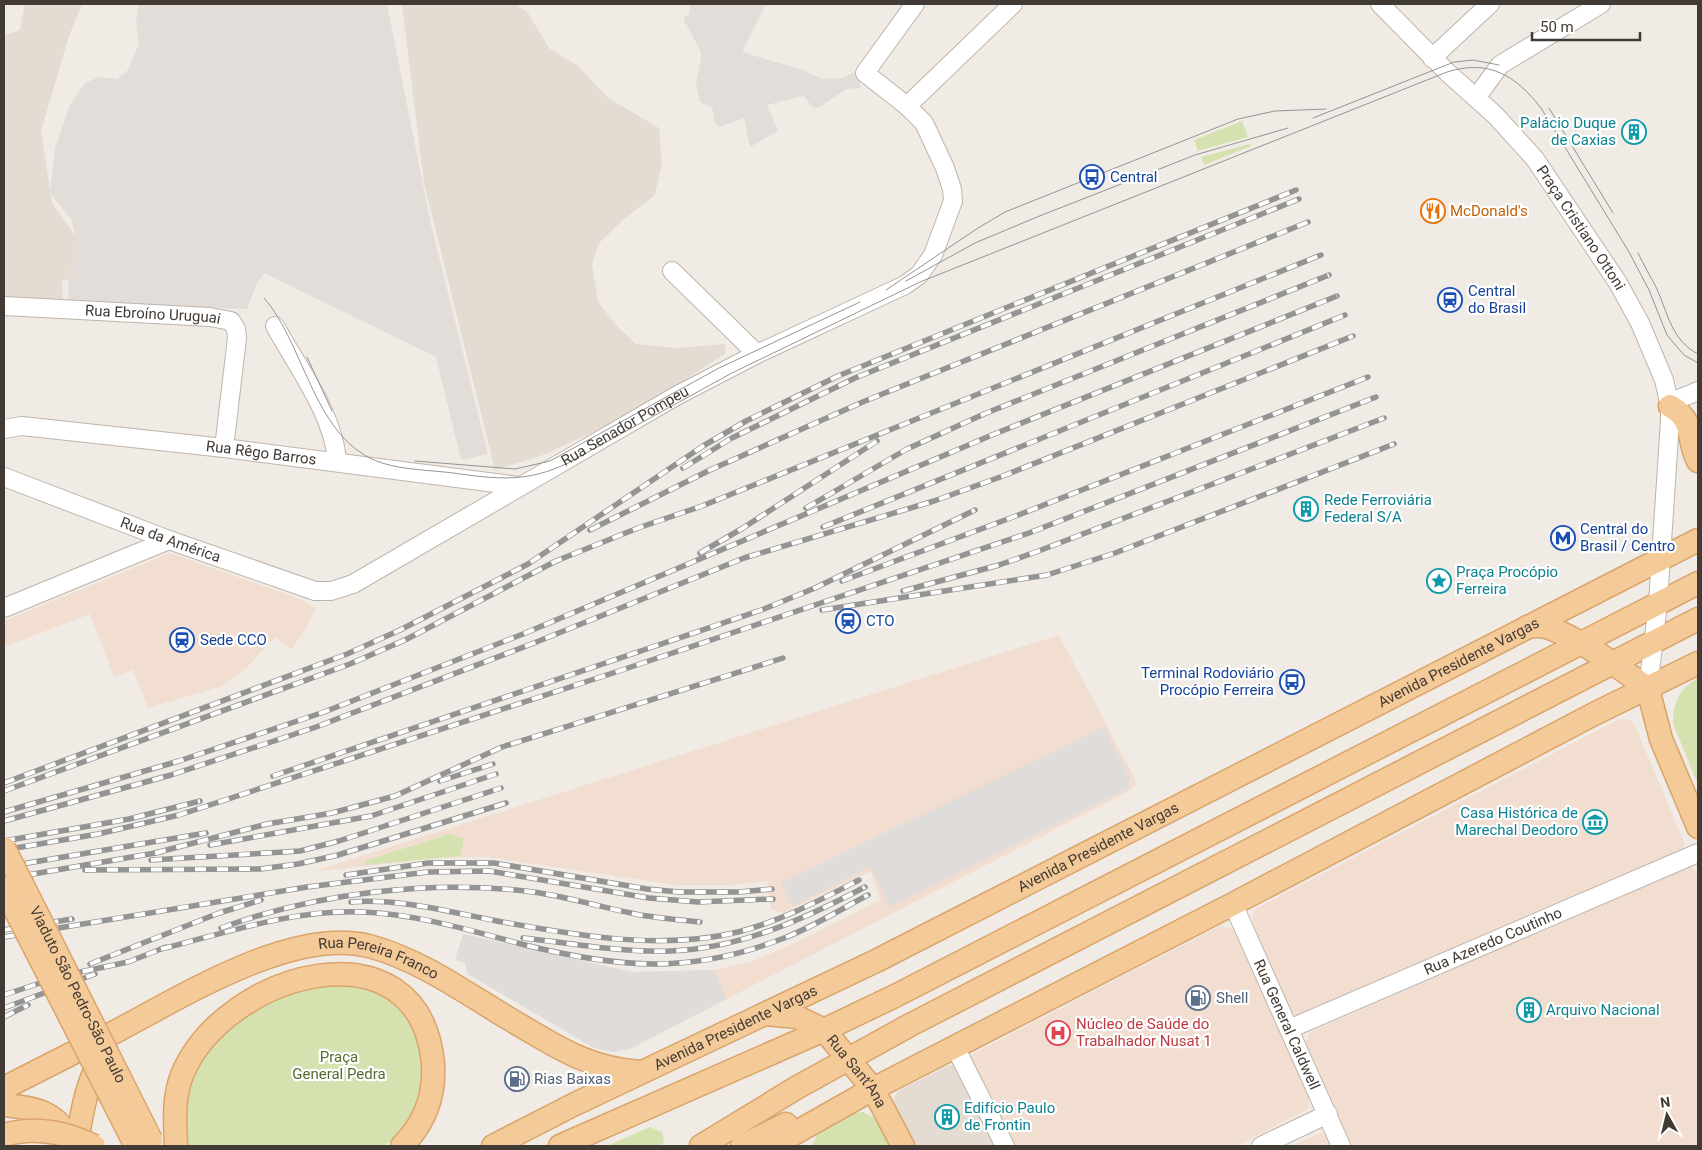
<svg xmlns="http://www.w3.org/2000/svg" width="1702" height="1150" viewBox="0 0 1702 1150" font-family="Roboto,sans-serif">
<style>
.residential{fill:#e4dcd3}
.commercial{fill:#f1ded1}
.industrial{fill:#e3ddda}
.green{fill:#d5e2b0}
.parking{fill:#dfdcda}
.lines{fill:none;stroke-linecap:round;stroke-linejoin:round}
.minor-casing{stroke:#beb4ab;stroke-width:20}
.major-casing{stroke:#d9a46b;stroke-width:25}
.minor{stroke:#fff;stroke-width:18}
.major{stroke:#f5ca99;stroke-width:22}
.tram{stroke:#949494;stroke-width:1}
.rail-casing{stroke:#949494;stroke-width:5.5}
.rail{stroke:#fff;stroke-width:4;stroke-dasharray:11;stroke-linecap:butt}
.major-bridge-casing{stroke:#d9a46b;stroke-width:25;stroke-linecap:butt}
.major-bridge{stroke:#f5ca99;stroke-width:22}
.labels{text-anchor:middle;stroke-width:4.5;stroke-linejoin:round;paint-order:stroke}
.culture-label{font-size:15px;fill:#0d838f;stroke:#fff;text-anchor:start}
.transit-label{font-size:15px;fill:#164399;stroke:#fff;text-anchor:start}
.food-label{font-size:15px;fill:#c56008;stroke:#fff;text-anchor:start}
.street-label{font-size:15px;fill:#423b35;stroke:#fff}
.service-label{font-size:15px;fill:#4e5e75;stroke:#fff;text-anchor:start}
.health-label{font-size:15px;fill:#be3a42;stroke:#fff;text-anchor:start}
.park-label{font-size:15px;fill:#526f2e;stroke:#fff}
</style>
<rect width="100%" height="100%" fill="#f1ebe5"/>
<g class="residential">
<polygon points="25,4 82,4 69,36 41,131 52,203 73,233 100,242 78,276 62,281 63,299 40,302 4,301 4,36 20,30"/>
<polygon points="405,4 515,4 528,13 549,48 578,66 608,98 659,128 662,163 655,195 624,219 599,243 592,264 598,302 616,325 636,344 677,348 725,344 726,353 633,414 543,455 495,470 424,183 402,5"/>
<polygon points="950,1065 954,1065 996,1146 916,1146 894,1104 894,1097 898,1091"/>
</g>
<g class="commercial">
<polygon points="170,553 297,598 316,608 305,630 292,649 275,637 246,668 222,686 148,708 133,670 114,677 90,614 4,647 4,621"/>
<polygon points="1059,635 1134,777 1136,784 1131,790 632,1048 614,1052 594,1048 468,974 465,963 455,960 463,934 632,972 715,970 755,960 797,942 880,900 871,871 783,913 771,909 767,881 734,885 675,885 487,857 440,858 311,872"/>
<polygon points="1619,719 1630,720 1635,726 1685,844 1683,851 1299,1017 1291,1012 1253,924 1252,915 1257,908"/>
<polygon points="1691,866 1698,875 1698,1146 1350,1146 1306,1046 1306,1041 1310,1032"/>
<polygon points="1218,927 1228,927 1236,933 1309,1097 1308,1109 1237,1146 1015,1146 970,1060 972,1054"/>
<polygon points="1320,1133 1327,1137 1331,1146 1291,1146"/>
</g>
<g class="industrial">
<polygon points="139,4 387,4 431,225 488,454 461,460 436,357 264,273 256,285 247,309 68,302 69,271 76,254 76,236 71,219 50,193 55,148 69,107 85,83 99,77 117,79 128,70 139,44 136,21"/>
<polygon points="690,4 766,4 742,52 803,70 822,79 842,78 857,71 861,88 846,89 818,108 812,107 804,96 767,105 778,131 750,147 744,118 719,127 715,123 712,107 700,102 696,83 701,59 701,52 684,20 684,17 689,14"/>
</g>
<g class="green">
<polygon points="1242,121 1248,137 1198,151 1194,140"/>
<polygon points="1250,144 1251,146 1204,165 1201,157"/>
<path d="M1698,678V784L1673,724C1672,704 1680,688 1698,678Z"/>
<polygon points="449,834 464,839 460,856 366,865 365,861"/>
<path d="M334,984C342,985 353,984 361,985C405,996 428,1046 422,1088C421,1093 421,1101 419,1106C412,1122 397,1137 384,1146H188C185,1127 182,1108 188,1089C203,1042 246,1007 293,994C306,990 320,987 334,984Z"/>
<polygon points="863,1112 876,1119 889,1146 812,1146 817,1134 855,1113"/>
<polygon points="650,1127 662,1132 664,1142 661,1146 607,1146"/>
</g>
<g class="parking">
<polygon points="1104,727 1130,778 1128,788 890,907 870,867 793,906 781,883"/>
<polygon points="463,934 632,972 715,970 726,999 632,1048 614,1052 594,1048 468,974 465,963 455,960"/>
</g>
<g class="lines">
<defs>
<g id="minor">
<path id="s1" d="M1380,4L1447,72L1496,116L1535,159L1618,283L1640,323L1664,380L1670,406V420L1658,603L1648,689"/>
<polyline points="1432,58 1490,4"/>
<polyline points="1476,98 1500,65 1601,4"/>
<polyline points="907,106 1013,4"/>
<polyline points="672,271 757,354"/>
<path id="s2" d="M4,306L210,317L231,321L236,329L237,338L224,448"/>
<path d="M275,326C297,366 334,415 337,461"/>
<polyline points="1669,403 1698,391"/>
<path id="s3" d="M4,429L22,426L224,448L519,486"/>
<path id="s4" d="M4,477L169,540L315,591H331L353,584L676,396L757,354L905,285L919,275L933,255L953,201L952,189L945,168L924,123L907,106L865,73L915,4"/>
<polyline points="4,608 169,540"/>
<path id="s5" d="M1233,904L1341,1146"/>
<path id="s6" d="M1289,1029L1698,853"/>
<polyline points="955,1047 1005,1146"/>
<polyline points="1261,1146 1328,1114"/>
</g>
<g id="major">
<path d="M1670,406C1696,421 1686,438 1698,461"/>
<path d="M1527,627C1533,626 1539,625 1546,627C1574,635 1624,670 1648,689"/>
<polyline points="1648,689 1661,739 1698,827"/>
<path id="s7" d="M765,1014L797,1017L824,1030L873,1089L903,1146"/>
<path id="s8" d="M109,1035C177,1000 291,926 369,946C418,959 463,991 506,1017C553,1044 584,1068 640,1072"/>
<polyline points="4,1088 73,1053"/>
<path d="M4,1105C37,1108 60,1112 72,1146"/>
<path d="M76,1146C82,1113 86,1082 104,1053"/>
<path d="M176,1146C175,1122 173,1098 182,1075C225,971 420,918 433,1064C435,1096 424,1124 402,1146"/>
<path id="s9" d="M493,1146L573,1105L876,961L1698,540"/>
<polyline points="560,1146 824,1030 895,996 1698,583"/>
<polyline points="701,1146 796,1088 910,1025 1698,619"/>
<polyline points="742,1146 786,1124"/>
<polyline points="772,1146 873,1089 1233,904 1594,714 1698,663"/>
</g>
</defs>
<use href="#minor" class="minor-casing"/>
<use href="#major" class="major-casing"/>
<use href="#minor" class="minor"/>
<use href="#major" class="major"/>
<g class="tram">
<polyline points="1549,108 1613,213"/>
<polyline points="1313,118 1454,62 1473,60 1499,65"/>
<path d="M1638,253C1644,265 1650,276 1656,287C1668,313 1671,340 1698,354"/>
<polyline points="906,281 975,243 1037,217 1195,155 1288,128"/>
<polyline points="886,290 978,228 1005,212 1238,119 1275,111 1326,109"/>
<path d="M264,298C306,346 314,441 382,463C404,470 430,470 453,473C496,479 527,483 568,463L732,373L920,282L1447,72C1489,59 1515,75 1541,108L1629,252L1649,290L1667,335L1684,355L1698,363"/>
<polyline points="307,357 332,411"/>
<polyline points="415,461 515,469 550,461 719,368 860,302"/>
</g>
<defs>
<g id="rail">
<polyline points="683,468 732,438 855,378 1299,199"/>
<polyline points="806,508 907,449 984,414 1329,275"/>
<polyline points="823,527 1345,315"/>
<polyline points="590,530 710,470 865,401 1308,222"/>
<polyline points="700,553 743,528 877,441"/>
<polyline points="842,581 1021,514 1368,377"/>
<polyline points="903,591 999,565 1036,552 1384,418"/>
<polyline points="822,610 1047,575 1115,553 1394,444"/>
<polyline points="273,776 764,609 815,588 975,510"/>
<polyline points="440,781 493,764"/>
<polyline points="4,783 347,654 400,630 528,564 703,446 746,421 838,376 1296,190"/>
<polyline points="4,791 350,664 407,639 556,561 638,528 702,506 1321,255"/>
<polyline points="4,812 179,761 324,712 523,634 992,435 1337,296"/>
<polyline points="4,821 171,775 316,727 534,643 744,558 934,501 1003,476 1353,336"/>
<polyline points="4,841 129,819 200,801"/>
<polyline points="210,845 371,816 496,774"/>
<polyline points="4,850 98,834 179,815 625,669 1029,533 1376,397"/>
<polyline points="155,853 267,824 332,813 395,796 502,747 783,658"/>
<polyline points="151,860 300,851 339,841 501,788"/>
<polyline points="4,867 206,833"/>
<polyline points="85,870 260,869 298,864 338,855 506,803"/>
<polyline points="346,875 428,863 494,863 647,889 679,892 739,892 772,889"/>
<polyline points="4,879 161,852"/>
<path d="M351,902C399,898 450,912 497,921C575,935 659,951 738,932C781,921 820,900 859,880"/>
<path d="M221,928C317,893 431,879 533,892C569,897 604,908 640,915C660,918 680,920 700,922"/>
<polyline points="4,930 72,919"/>
<polyline points="4,937 307,887 428,872 489,871 649,898 698,902 773,899"/>
<path d="M523,938C571,943 622,953 671,951C742,948 804,919 865,887"/>
<path d="M161,949C226,933 294,909 362,912C416,914 469,930 521,944C617,968 690,975 784,938C813,927 841,909 868,895"/>
<polyline points="90,964 219,913 261,900"/>
<polyline points="61,976 128,962 166,947"/>
<polyline points="4,995 67,974"/>
<polyline points="4,1008 95,974"/>
<polyline points="4,1017 28,1005"/>
</g>
</defs>
<use href="#rail" class="rail-casing"/>
<use href="#rail" class="rail"/>
<defs>
<g id="major-bridge">
<path id="s10" d="M4,848L151,1140"/>
<polyline points="4,888 136,1146"/>
<path d="M4,1135C35,1126 65,1132 94,1146"/>
</g>
</defs>
<use href="#major-bridge" class="major-bridge-casing"/>
<use href="#major-bridge" class="major-bridge"/>
</g>
<defs>
<symbol id="building-ring" viewBox="-11 -11 22 22"><circle r="9.5" fill="#fff" stroke="#0f9aa8" stroke-width="1.5"/><path d="M-4-6H4V6H1V3H-1V6H-4ZM-2.5-4.3h1.7v1.8h-1.7ZM.8-4.3h1.7v1.8H.8ZM-2.5-1h1.7V.8h-1.7ZM.8-1h1.7V.8H.8Z" fill="#0f9aa8"/></symbol>
<symbol id="bus-ring" viewBox="-11 -11 22 22"><circle r="9.5" fill="#fff" stroke="#1a4fb4" stroke-width="1.5"/><path d="M-5-6H5V4H4V6H2V4H-2V6H-4V4H-5ZM-3.5-4V0h7V-4ZM-3.5 1.2v1.5H-2V1.2ZM2 1.2v1.5H3.5V1.2Z" fill="#1a4fb4"/></symbol>
<symbol id="restaurant-ring" viewBox="-11 -11 22 22"><circle r="9.5" fill="#fff" stroke="#e8710a" stroke-width="1.5"/><path d="M-5-6h1v4h1v-4h1v4h1v-4h1v5L-1.5 .5V6h-2V.5L-5-1ZM5-6V6H3V1.5H1.5Q1.5-4 5-6Z" fill="#e8710a"/></symbol>
<symbol id="station-ring" viewBox="-11 -11 22 22"><circle r="9.5" fill="#fff" stroke="#1a4fb4" stroke-width="1.5"/><path d="M-3-6H3Q5-6 5-4V2Q5 4 3 4L4.5 6H3L1.5 4h-3L-3 6H-4.5L-3 4Q-5 4-5 2V-4Q-5-6-3-6ZM-3.5-4v3h7v-3ZM-3.5 1v1.5H-2V1ZM2 1v1.5H3.5V1Z" fill="#1a4fb4"/></symbol>
<symbol id="metro-ring" viewBox="-11 -11 22 22"><circle r="9.5" fill="#fff" stroke="#1a4fb4" stroke-width="1.5"/><path d="M-5.5 5V-5H-3L0 0L3-5H5.5V5H3V-.5L0 4L-3-.5V5Z" fill="#1a4fb4"/></symbol>
<symbol id="sight-ring" viewBox="-11 -11 22 22"><circle r="9.5" fill="#fff" stroke="#0f9aa8" stroke-width="1.5"/><path d="M0-6L1.8-2.2L6-1.7L2.9 1.2L3.7 5.4L0 3.3L-3.7 5.4L-2.9 1.2L-6-1.7L-1.8-2.2Z" fill="#0f9aa8"/></symbol>
<symbol id="museum-ring" viewBox="-11 -11 22 22"><circle r="9.5" fill="#fff" stroke="#0f9aa8" stroke-width="1.5"/><path d="M0-6L6-3V-2H-6V-3ZM-5-1h2V3h-2ZM-1-1h2V3h-2ZM3-1h2V3H3ZM-6 4H6V6H-6Z" fill="#0f9aa8"/></symbol>
<symbol id="fuel-ring" viewBox="-11 -11 22 22"><circle r="9.5" fill="#fff" stroke="#5c6f8a" stroke-width="1.5"/><path d="M-5.5-6h7V0h2V4h1.3V-2.5L3-4.5l.8-.8L6-3V5H2.5V1h-1V6h-7ZM-4.2-4.7v3.2H.2V-4.7Z" fill="#5c6f8a"/></symbol>
<symbol id="hospital-ring" viewBox="-11 -11 22 22"><circle r="9.5" fill="#fff" stroke="#e0444e" stroke-width="1.5"/><path d="M-5-5h3v3.5h4V-5h3V5h-3V1.5h-4V5h-3Z" fill="#e0444e"/></symbol>
</defs>
<g fill-rule="evenodd">
<use href="#building-ring" x="1620" y="118" width="28" height="28"/>
<use href="#bus-ring" x="1078" y="163" width="28" height="28"/>
<use href="#restaurant-ring" x="1419" y="197" width="28" height="28"/>
<use href="#station-ring" x="1436" y="286" width="28" height="28"/>
<use href="#building-ring" x="1292" y="495" width="28" height="28"/>
<use href="#metro-ring" x="1549" y="524" width="28" height="28"/>
<use href="#sight-ring" x="1425" y="567" width="28" height="28"/>
<use href="#station-ring" x="834" y="607" width="28" height="28"/>
<use href="#station-ring" x="168" y="626" width="28" height="28"/>
<use href="#bus-ring" x="1278" y="668" width="28" height="28"/>
<use href="#museum-ring" x="1581" y="808" width="28" height="28"/>
<use href="#fuel-ring" x="1184" y="984" width="28" height="28"/>
<use href="#building-ring" x="1515" y="996" width="28" height="28"/>
<use href="#hospital-ring" x="1044" y="1019" width="28" height="28"/>
<use href="#fuel-ring" x="503" y="1065" width="28" height="28"/>
<use href="#building-ring" x="933" y="1103" width="28" height="28"/>
</g>
<g class="labels">
<g class="culture-label">
<text x="1616" y="128" text-anchor="end">Palácio Duque<tspan x="1616" dy="17">de Caxias</tspan></text>
<text x="1324" y="505">Rede Ferroviária<tspan x="1324" dy="17">Federal S/A</tspan></text>
<text x="1456" y="577">Praça Procópio<tspan x="1456" dy="17">Ferreira</tspan></text>
<text x="1578" y="818" text-anchor="end">Casa Histórica de<tspan x="1578" dy="17">Marechal Deodoro</tspan></text>
<text x="1546" y="1015">Arquivo Nacional</text>
<text x="964" y="1113">Edifício Paulo<tspan x="964" dy="17">de Frontin</tspan></text>
</g>
<g class="transit-label">
<text x="1110" y="182">Central</text>
<text x="1468" y="296">Central<tspan x="1468" dy="17">do Brasil</tspan></text>
<text x="1580" y="534">Central do<tspan x="1580" dy="17">Brasil / Centro</tspan></text>
<text x="866" y="626">CTO</text>
<text x="200" y="645">Sede CCO</text>
<text x="1274" y="678" text-anchor="end">Terminal Rodoviário<tspan x="1274" dy="17">Procópio Ferreira</tspan></text>
</g>
<g class="food-label">
<text x="1450" y="216">McDonald's</text>
</g>
<g class="street-label">
<text dy="5" stroke="none"><textPath href="#s1" startOffset="302">Praça Cristiano Ottoni</textPath></text>
<text dy="5" stroke="none"><textPath href="#s2" startOffset="149">Rua Ebroíno Uruguai</textPath></text>
<text dy="5" stroke="none"><textPath href="#s4" startOffset="685">Rua Senador Pompeu</textPath></text>
<text dy="5" stroke="none"><textPath href="#s3" startOffset="259">Rua Rêgo Barros</textPath></text>
<text dy="5" stroke="none"><textPath href="#s4" startOffset="178">Rua da América</textPath></text>
<text dy="5" stroke="none"><textPath href="#s9" startOffset="1080">Avenida Presidente Vargas</textPath></text>
<text dy="5" stroke="none"><textPath href="#s9" startOffset="675">Avenida Presidente Vargas</textPath></text>
<text dy="5" stroke="none"><textPath href="#s6" startOffset="222">Rua Azeredo Coutinho</textPath></text>
<text dy="5" stroke="none"><textPath href="#s8" startOffset="292">Rua Pereira Franco</textPath></text>
<text dy="5" stroke="none"><textPath href="#s10" startOffset="164">Viaduto São Pedro-São Paulo</textPath></text>
<text dy="5" stroke="none"><textPath href="#s5" startOffset="132">Rua General Caldwell</textPath></text>
<text dy="5" stroke="none"><textPath href="#s9" startOffset="270">Avenida Presidente Vargas</textPath></text>
<text dy="5" stroke="none"><textPath href="#s7" startOffset="115">Rua Sant'Ana</textPath></text>
</g>
<g class="service-label">
<text x="1216" y="1003">Shell</text>
<text x="534" y="1084">Rias Baixas</text>
</g>
<g class="health-label">
<text x="1076" y="1029">Núcleo de Saúde do<tspan x="1076" dy="17">Trabalhador Nusat 1</tspan></text>
</g>
<g class="park-label">
<text x="339" y="1062">Praça<tspan x="339" dy="17">General Pedra</tspan></text>
</g>
</g>
<rect width="1702" height="1150" fill="none" stroke="#423b35" stroke-width="10"/>
<g transform="translate(1667 1115) rotate(352)" stroke="#ffffff" stroke-width="4" paint-order="stroke">
<path d="M0-4L9 19L0 12L-9 19Z" fill="#423b35"/>
<text y="-8" font-size="14" font-weight="bold" text-anchor="middle" fill="#423b35">N</text>
</g>
<path d="M1532 32v8h108v-8" fill="none" stroke="#423b35" stroke-width="2.5"/>
<text x="1540" y="32" font-size="15" fill="#423b35" stroke="#ffffff" stroke-width="4" paint-order="stroke">50 m</text>
</svg>
